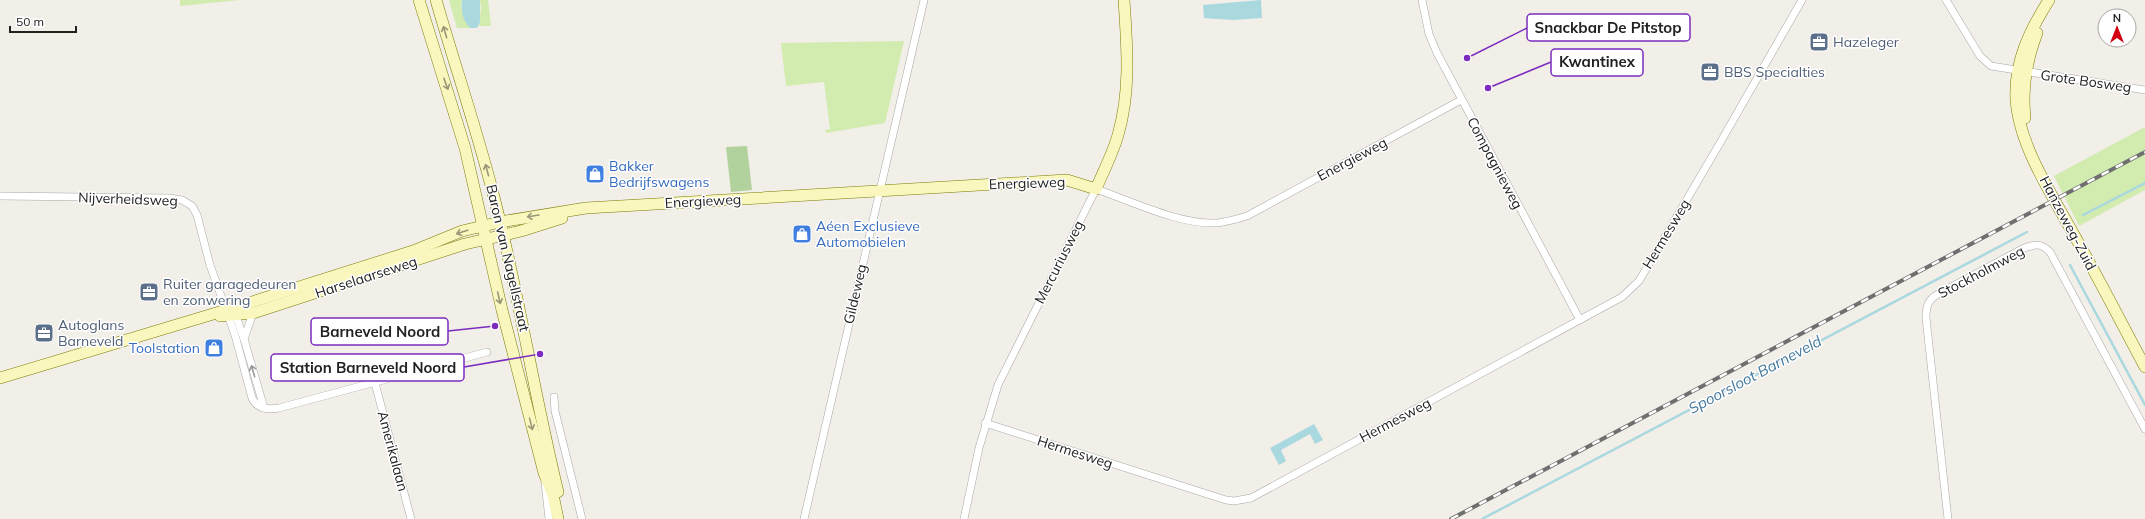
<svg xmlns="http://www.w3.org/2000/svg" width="2145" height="519" viewBox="0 0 2145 519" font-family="Mulish,sans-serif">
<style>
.grass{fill:#d2ebaf}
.forest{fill:#b1d19d}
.water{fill:#a9d8df}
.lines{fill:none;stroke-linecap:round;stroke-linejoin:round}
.stream{stroke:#a9d8df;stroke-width:2.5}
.street-casing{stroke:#a8a8a8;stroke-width:8}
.secondary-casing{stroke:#7a7c05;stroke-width:12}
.street{stroke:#fff;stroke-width:7}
.secondary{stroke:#faf7be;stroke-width:11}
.rail-casing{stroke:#6f6f6f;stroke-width:4}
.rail{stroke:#fff;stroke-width:2.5;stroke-dasharray:8;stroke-linecap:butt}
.oneway{stroke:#989777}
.oneway2{stroke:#9b9b9b}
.labels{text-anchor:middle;stroke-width:3;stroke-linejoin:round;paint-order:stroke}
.service-label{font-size:14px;fill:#4e5e75;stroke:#fff;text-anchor:start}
.street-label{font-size:14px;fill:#212121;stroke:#fff}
.shop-label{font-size:14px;fill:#366cbe;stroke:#fff;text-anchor:start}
.water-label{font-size:15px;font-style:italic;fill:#43779b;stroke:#fff}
.leader{fill:none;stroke:#7b2cbf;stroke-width:1.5}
.callout-dot{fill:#7b2cbf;stroke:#fff;stroke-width:1.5}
.callout{fill:#fff;stroke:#7b2cbf;stroke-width:1.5}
.callout-label{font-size:15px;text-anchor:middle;font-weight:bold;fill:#212121}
</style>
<rect width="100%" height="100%" fill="#f2eee8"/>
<g class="grass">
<polygon points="180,0 240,0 180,6"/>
<polygon points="449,0 462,0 461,8 470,28 457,28"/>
<polygon points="480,0 488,0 491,26 479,26 481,8"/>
<polygon points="904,41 885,123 826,133 825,130 830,129 824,82 786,86 781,43"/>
<polygon points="2145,127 2145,190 2079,226 2054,176"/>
</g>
<polygon class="forest" points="747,146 752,190 731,192 726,147"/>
<g class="water">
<path d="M462,0H480V22L477,28H470C462,19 461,11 462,0Z"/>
<polygon points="1261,0 1262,18 1233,20 1204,18 1203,5"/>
<polygon points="1314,424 1323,440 1315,444 1310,434 1281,450 1286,461 1279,465 1270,448"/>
</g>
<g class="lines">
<g class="stream">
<polyline points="2083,215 2145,183"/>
<polyline points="2070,265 2145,405"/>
<polyline points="1482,519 2027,232"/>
</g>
<defs>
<g id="street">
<polyline points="1422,0 1429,34 1437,53 1580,320"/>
<polyline points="1946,0 1980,56 1991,66 2145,90"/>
<path d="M0,196L169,198L182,200L192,206L197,215L210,265L235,335L252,398C257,409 268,410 279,408L487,352"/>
<polyline points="234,311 244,339 264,408"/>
<polyline points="244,339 253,313"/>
<polyline points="375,383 411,519"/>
<polyline points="554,397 555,411 582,519"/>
<polyline points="985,423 1226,500 1234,501 1251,498 1622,297 1639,281 1720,143 1802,0"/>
<polyline points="545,482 549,519"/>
<polyline points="804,519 924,0"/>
<path d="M964,519L979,448L998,385L1096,189C1131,201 1180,225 1217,223C1227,222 1237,219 1247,216L1461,100"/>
<path d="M1948,519L1926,318C1926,306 1928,300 1938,294L2024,248C2036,244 2041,243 2050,252L2145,429"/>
</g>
<g id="secondary">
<polyline points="419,0 465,148 502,310 544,473 553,495 558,519"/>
<path d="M436,0C455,66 477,130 494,197C519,294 534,394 558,492"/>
<path d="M2049,0C2030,30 2014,62 2016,99C2019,148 2055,199 2078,242C2101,283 2123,326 2145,367"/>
<path d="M2025,118C2022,90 2027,59 2037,33"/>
<polyline points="220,316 253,313 465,244 521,231 562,218"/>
<path d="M0,378L233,308L413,251L462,231L500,222L586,208L1067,180L1096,189C1103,172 1113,153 1118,135C1131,90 1127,46 1124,0"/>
</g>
</defs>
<use href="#street" class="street-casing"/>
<use href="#secondary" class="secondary-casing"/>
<use href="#street" class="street"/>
<use href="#secondary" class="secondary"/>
<defs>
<polyline id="rail" points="1451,519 2145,152"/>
</defs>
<use href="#rail" class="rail-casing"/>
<use href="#rail" class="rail"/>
</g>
<defs><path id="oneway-shaft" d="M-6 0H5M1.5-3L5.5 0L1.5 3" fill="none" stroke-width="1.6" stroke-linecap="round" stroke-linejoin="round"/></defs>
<g class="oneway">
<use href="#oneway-shaft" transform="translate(445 32) rotate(-106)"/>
<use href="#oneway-shaft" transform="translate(446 84) rotate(70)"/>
<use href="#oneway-shaft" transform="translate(487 170) rotate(-105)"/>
<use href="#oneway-shaft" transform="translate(533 216) rotate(171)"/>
<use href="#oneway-shaft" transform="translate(462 232) rotate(162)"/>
<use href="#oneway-shaft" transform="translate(499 298) rotate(77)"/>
<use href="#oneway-shaft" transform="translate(531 424) rotate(76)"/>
</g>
<use class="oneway2" href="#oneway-shaft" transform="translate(253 371) rotate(-106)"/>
<defs>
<symbol id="office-square" viewBox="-11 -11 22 22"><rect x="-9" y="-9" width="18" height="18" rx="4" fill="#5c6f8a" stroke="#fff"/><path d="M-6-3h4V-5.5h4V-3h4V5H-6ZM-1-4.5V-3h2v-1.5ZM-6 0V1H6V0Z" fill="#fff"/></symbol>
<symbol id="shop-square" viewBox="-11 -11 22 22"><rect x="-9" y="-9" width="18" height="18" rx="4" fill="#3f7fe0" stroke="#fff"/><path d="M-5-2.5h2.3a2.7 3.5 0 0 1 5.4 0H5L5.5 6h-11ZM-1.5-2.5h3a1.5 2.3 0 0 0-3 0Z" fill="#fff"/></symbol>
</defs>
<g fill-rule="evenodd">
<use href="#office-square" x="1808" y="31" width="22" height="22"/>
<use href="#office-square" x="1699" y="61" width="22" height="22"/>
<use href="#shop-square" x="584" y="163" width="22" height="22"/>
<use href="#shop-square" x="791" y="223" width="22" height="22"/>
<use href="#office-square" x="138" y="281" width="22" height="22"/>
<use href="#office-square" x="33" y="322" width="22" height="22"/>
<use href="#shop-square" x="203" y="337" width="22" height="22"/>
</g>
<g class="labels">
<g class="service-label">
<text x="1833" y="47">Hazeleger</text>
<text x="1724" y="77">BBS Specialties</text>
<text x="163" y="289">Ruiter garagedeuren<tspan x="163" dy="16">en zonwering</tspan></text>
<text x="58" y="330">Autoglans<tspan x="58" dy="16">Barneveld</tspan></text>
</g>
<g class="street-label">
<text transform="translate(2086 81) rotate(8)" y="5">Grote Bosweg</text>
<text transform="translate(1352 159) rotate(-28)" y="5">Energieweg</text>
<text transform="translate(1495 163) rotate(62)" y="5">Compagnieweg</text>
<text transform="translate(1027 183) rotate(-2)" y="5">Energieweg</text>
<text transform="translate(128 199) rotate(2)" y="5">Nijverheidsweg</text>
<text transform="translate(703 201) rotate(-3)" y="5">Energieweg</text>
<text transform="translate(2068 223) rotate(62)" y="5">Hanzeweg-Zuid</text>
<text transform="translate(1666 234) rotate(-59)" y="5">Hermesweg</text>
<text transform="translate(508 258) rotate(77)" y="5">Baron van Nagellstraat</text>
<text transform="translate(1059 262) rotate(-63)" y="5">Mercuriusweg</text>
<text transform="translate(1981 272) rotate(-28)" y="5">Stockholmweg</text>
<text transform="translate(366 277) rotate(-18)" y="5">Harselaarseweg</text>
<text transform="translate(855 294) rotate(-77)" y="5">Gildeweg</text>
<text transform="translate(1395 420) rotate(-28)" y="5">Hermesweg</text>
<text transform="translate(393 451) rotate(75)" y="5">Amerikalaan</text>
<text transform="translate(1075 452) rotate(18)" y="5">Hermesweg</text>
</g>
<g class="shop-label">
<text x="609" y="171">Bakker<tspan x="609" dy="16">Bedrijfswagens</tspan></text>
<text x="816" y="231">Aéen Exclusieve<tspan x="816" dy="16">Automobielen</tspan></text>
<text x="200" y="353" text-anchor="end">Toolstation</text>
</g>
<g class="water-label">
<text transform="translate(1755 375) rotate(-28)" y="5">Spoorsloot Barneveld</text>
</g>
</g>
<path class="leader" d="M1467 58L1527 28M1488 88L1551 62M495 326L448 331M540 354L464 367"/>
<g class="callout-dot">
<circle cx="1467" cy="58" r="4"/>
<circle cx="1488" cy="88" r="4"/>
<circle cx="495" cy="326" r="4"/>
<circle cx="540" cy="354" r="4"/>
</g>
<g class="callout">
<rect x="1527" y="14" width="163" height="27" rx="4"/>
<rect x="1551" y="49" width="92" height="27" rx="4"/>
<rect x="311" y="318" width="137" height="27" rx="4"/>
<rect x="271" y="354" width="193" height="27" rx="4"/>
</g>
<g class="callout-label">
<text x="1608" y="33">Snackbar De Pitstop</text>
<text x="1597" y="67">Kwantinex</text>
<text x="380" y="337">Barneveld Noord</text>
<text x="368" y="373">Station Barneveld Noord</text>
</g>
<g transform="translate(2117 28)"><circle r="19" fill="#ffffff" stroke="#a6a6a6"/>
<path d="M0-3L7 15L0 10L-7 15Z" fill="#d30014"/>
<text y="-6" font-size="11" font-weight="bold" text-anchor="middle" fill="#212121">N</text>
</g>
<path d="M10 26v6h66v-6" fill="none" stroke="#212121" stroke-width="2"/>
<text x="16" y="26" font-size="12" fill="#212121" stroke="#ffffff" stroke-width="3" paint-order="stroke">50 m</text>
</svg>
